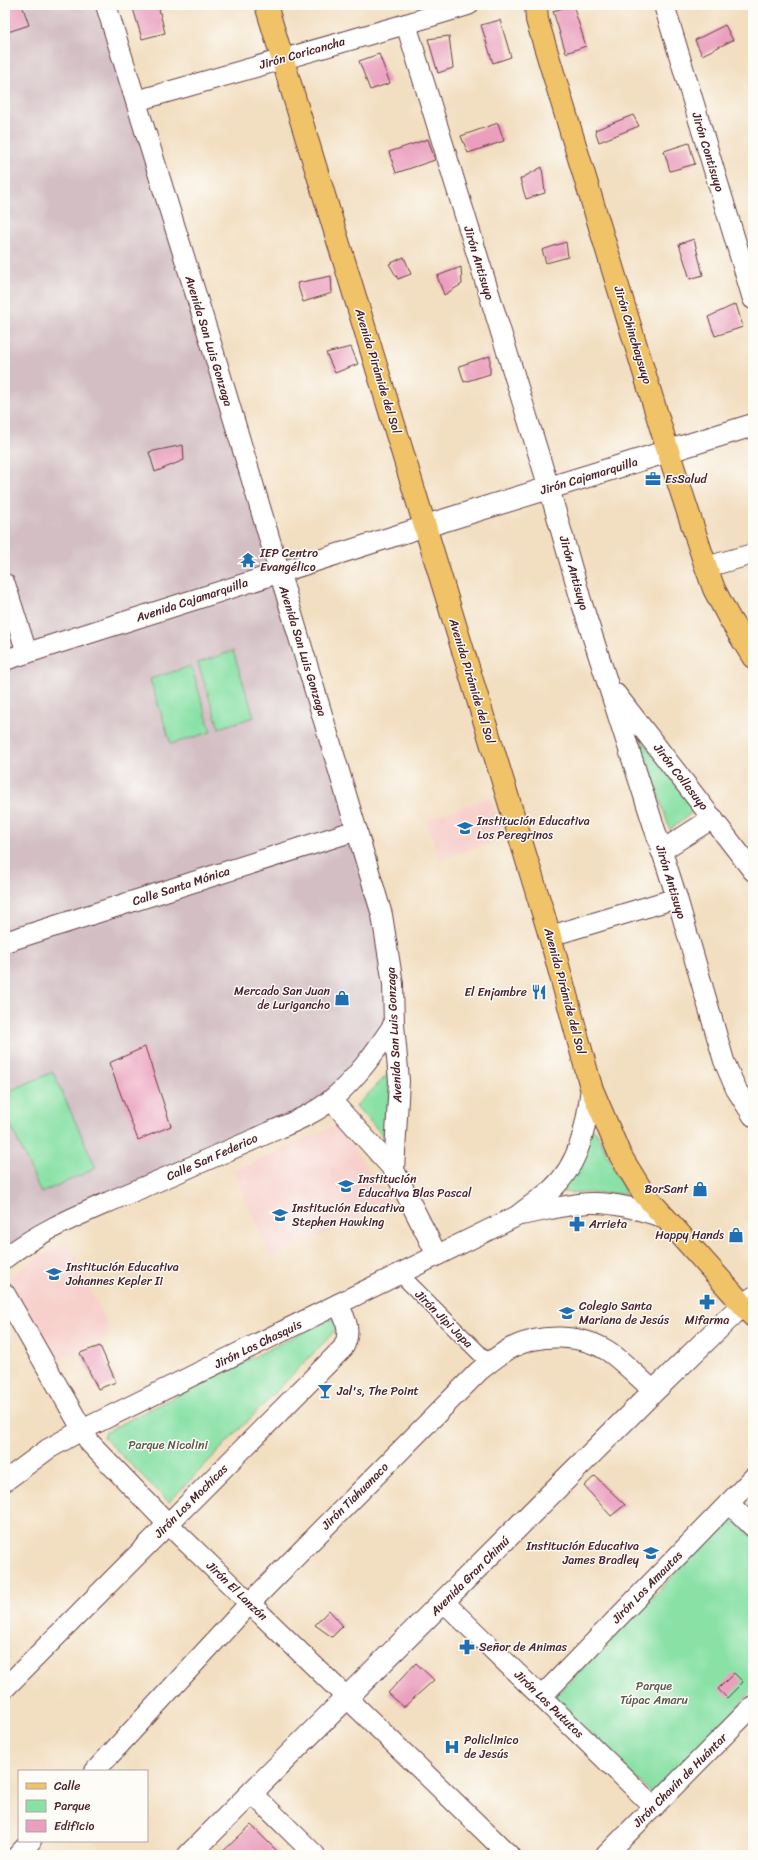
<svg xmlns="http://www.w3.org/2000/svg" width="758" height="1860" viewBox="0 0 758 1860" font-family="Sriracha,sans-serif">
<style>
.built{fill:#f7d0cc}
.industrial{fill:#d2bec3}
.green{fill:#89e1a6;stroke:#6a8068}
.building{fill:#ea9fbd}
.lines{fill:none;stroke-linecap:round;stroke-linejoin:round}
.pedestrian-casing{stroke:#633c41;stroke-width:17}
.minor-casing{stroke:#633c41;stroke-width:22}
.tertiary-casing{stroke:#633c41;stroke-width:24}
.primary-casing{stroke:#633c41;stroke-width:24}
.pedestrian{stroke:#fff;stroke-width:15}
.minor{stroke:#fff;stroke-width:20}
.tertiary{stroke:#fff;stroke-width:22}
.primary{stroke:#f0c369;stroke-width:22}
.labels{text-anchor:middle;stroke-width:3;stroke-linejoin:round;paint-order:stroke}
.street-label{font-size:12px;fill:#4a1f2b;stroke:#fdfcf7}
.poi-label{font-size:12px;fill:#4a1f2b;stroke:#fdfcf7;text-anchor:start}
.park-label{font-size:12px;fill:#5d5950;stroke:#fdfcf7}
</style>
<rect width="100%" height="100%" fill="#fdfcf7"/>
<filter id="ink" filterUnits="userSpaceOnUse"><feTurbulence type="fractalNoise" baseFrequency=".025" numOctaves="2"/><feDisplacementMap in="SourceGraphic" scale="8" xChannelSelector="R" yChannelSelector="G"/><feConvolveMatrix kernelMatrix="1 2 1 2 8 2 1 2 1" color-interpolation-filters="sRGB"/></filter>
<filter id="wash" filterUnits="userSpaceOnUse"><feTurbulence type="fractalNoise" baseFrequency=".012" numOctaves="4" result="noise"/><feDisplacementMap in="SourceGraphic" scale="16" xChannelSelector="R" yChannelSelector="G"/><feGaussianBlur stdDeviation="0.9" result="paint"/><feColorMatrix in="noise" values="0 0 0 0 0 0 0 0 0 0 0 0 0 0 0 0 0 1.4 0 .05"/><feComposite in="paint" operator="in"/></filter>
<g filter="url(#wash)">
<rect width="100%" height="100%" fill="#f2dec0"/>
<g class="built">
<polygon points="490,797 504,837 440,860 426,820"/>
<polygon points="332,1127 341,1130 391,1203 272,1258 233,1171"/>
<polygon points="69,1243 111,1334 54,1363 5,1281 37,1258"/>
</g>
<polygon class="industrial" points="5,5 109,5 385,908 389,1020 327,1110 20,1249 5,1261"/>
<g class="green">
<polygon points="233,651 254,717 219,728 198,663"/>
<polygon points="191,666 211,732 171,744 150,679"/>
<polygon points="639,736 695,810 670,830"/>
<polygon points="53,1072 96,1168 41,1193 5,1112 5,1093"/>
<polygon points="390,1072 390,1143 356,1106"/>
<polygon points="593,1129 596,1131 626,1194 559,1192"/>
<polygon points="334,1319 338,1325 333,1333 169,1502 103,1437 105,1432 327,1320"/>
<polygon points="731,1517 753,1538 753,1691 652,1794 553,1698"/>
</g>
<g id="blocks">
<g class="building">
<polygon points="5,5 22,5 29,25 5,33"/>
<polygon points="132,5 158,5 165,33 142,39"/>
<polygon points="573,5 586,46 566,53 553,11"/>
<polygon points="500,20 511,57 493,63 481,25"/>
<polygon points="725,25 733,40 702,55 695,40"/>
<polygon points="449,36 453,68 438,73 428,39"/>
<polygon points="379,54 390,83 370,90 359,61"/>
<polygon points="633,115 639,126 599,142 595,130"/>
<polygon points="498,123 504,141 468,153 461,136"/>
<polygon points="428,139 435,160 396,173 389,152"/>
<polygon points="689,143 695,164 670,171 664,151"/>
<polygon points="542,167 545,193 526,199 520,179"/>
<polygon points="694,239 703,275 690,279 679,244"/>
<polygon points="566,242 568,257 546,263 542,250"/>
<polygon points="404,257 411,274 398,279 389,264"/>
<polygon points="461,267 462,284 444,295 437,276"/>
<polygon points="331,276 332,293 303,302 297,283"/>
<polygon points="736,304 743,327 715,336 708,317"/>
<polygon points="351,347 358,364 335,373 326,353"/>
<polygon points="490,356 490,374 464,382 459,366"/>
<polygon points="183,445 184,460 155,472 149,452"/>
<polygon points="145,1047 171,1126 138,1140 109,1063"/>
<polygon points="100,1346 116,1382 98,1389 80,1353"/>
<polygon points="595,1476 625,1505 611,1516 584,1486"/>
<polygon points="329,1610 343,1626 332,1637 315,1625"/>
<polygon points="416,1663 434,1680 404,1707 388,1693"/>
<polygon points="734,1673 743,1682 727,1698 718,1689"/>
<polygon points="251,1825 281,1855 219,1855"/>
</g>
</g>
</g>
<g filter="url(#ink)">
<use href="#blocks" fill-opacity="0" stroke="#633c41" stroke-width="1"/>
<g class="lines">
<defs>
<polyline id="pedestrian" points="400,1274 489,1363"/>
<g id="minor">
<polyline points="106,5 210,340 382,915 393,984 394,1024 399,1081 394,1170 437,1255"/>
<polyline points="664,5 753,299"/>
<polyline points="406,24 549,488 582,604 677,898 724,1061 736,1089 753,1116"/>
<polyline points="136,101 406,24 468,5"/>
<polyline points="706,567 753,554"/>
<polyline points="5,584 27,653"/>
<polyline points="5,660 426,526"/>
<polyline points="616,694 753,871"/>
<polyline points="661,851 713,818"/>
<polyline points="550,936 677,898"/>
<polyline points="5,942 357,830"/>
<polyline points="331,1100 394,1170"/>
<path d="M520,1215C544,1211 567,1204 590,1203C615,1202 640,1210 663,1217"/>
<path d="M5,1258C41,1230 79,1215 120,1197C166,1178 211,1158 257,1138C280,1127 313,1116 332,1099C357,1078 376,1051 394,1024"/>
<polyline points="5,1294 90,1443 168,1524 509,1855"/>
<path d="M5,1481L48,1449L82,1430L517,1216C528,1207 540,1199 551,1190C580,1164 587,1124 591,1087"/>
<polyline points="729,1503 753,1527"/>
<polyline points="444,1602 654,1807"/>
<path d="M5,1688L343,1348C352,1332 346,1319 338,1304"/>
<polyline points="542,1696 753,1478"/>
<path d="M95,1771L250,1603L479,1371C489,1363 500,1354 511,1348C540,1333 581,1334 608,1351C624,1362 639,1378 654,1391"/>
<polyline points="251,1792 315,1855"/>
<polyline points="18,1855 31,1841"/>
<polyline points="606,1855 753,1706"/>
</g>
<g id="tertiary">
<polyline points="426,526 753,425"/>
<polyline points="189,1855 654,1391 733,1314 753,1298"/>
</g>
<g id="primary">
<polyline points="266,5 550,936 591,1087 620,1155 644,1194 753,1316"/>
<polyline points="536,5 537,20 668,451 706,567 714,589 728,616 753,657"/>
</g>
</defs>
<use href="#pedestrian" class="pedestrian-casing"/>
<use href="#minor" class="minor-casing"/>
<use href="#tertiary" class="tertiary-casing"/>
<use href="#primary" class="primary-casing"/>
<use href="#pedestrian" class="pedestrian"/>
<use href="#minor" class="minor"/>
<use href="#tertiary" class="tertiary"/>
<use href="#primary" class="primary"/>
</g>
</g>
<defs>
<symbol id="office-bare" viewBox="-9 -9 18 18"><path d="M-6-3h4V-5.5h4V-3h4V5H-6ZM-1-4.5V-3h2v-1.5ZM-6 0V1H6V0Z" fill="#1f6fb2" stroke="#fdfcf7" stroke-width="2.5" paint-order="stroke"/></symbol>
<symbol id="temple-bare" viewBox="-9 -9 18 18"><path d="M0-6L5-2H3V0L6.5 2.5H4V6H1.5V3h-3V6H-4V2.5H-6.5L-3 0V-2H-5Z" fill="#1f6fb2" stroke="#fdfcf7" stroke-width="2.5" paint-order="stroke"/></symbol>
<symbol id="school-bare" viewBox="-9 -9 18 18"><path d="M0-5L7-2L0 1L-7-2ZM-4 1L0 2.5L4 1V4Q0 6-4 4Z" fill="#1f6fb2" stroke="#fdfcf7" stroke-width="2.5" paint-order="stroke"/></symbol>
<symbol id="restaurant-bare" viewBox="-9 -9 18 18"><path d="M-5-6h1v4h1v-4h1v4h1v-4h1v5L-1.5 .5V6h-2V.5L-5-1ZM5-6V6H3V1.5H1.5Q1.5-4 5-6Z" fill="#1f6fb2" stroke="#fdfcf7" stroke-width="2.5" paint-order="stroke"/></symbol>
<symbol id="shop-bare" viewBox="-9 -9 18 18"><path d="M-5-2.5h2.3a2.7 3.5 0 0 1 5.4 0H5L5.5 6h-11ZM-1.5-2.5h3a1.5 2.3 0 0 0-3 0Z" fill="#1f6fb2" stroke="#fdfcf7" stroke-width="2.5" paint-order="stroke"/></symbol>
<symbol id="pharmacy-bare" viewBox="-9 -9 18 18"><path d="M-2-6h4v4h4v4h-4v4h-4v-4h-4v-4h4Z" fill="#1f6fb2" stroke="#fdfcf7" stroke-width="2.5" paint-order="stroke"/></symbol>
<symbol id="bar-bare" viewBox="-9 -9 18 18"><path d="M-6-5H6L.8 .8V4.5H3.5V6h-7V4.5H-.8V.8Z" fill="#1f6fb2" stroke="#fdfcf7" stroke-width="2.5" paint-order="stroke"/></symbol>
<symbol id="hospital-bare" viewBox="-9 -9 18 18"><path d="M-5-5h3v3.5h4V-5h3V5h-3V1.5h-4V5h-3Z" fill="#1f6fb2" stroke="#fdfcf7" stroke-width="2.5" paint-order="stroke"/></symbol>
</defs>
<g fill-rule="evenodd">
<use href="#office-bare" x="642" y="468" width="22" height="22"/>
<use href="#temple-bare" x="237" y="549" width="22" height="22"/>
<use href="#school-bare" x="454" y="817" width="22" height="22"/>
<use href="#restaurant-bare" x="528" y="981" width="22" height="22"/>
<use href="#shop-bare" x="331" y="987" width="22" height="22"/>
<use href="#school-bare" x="335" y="1175" width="22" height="22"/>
<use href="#shop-bare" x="689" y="1178" width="22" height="22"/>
<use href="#school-bare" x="269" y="1204" width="22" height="22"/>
<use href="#pharmacy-bare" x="566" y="1213" width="22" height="22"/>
<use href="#shop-bare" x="725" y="1224" width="22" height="22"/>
<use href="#school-bare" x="43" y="1263" width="22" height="22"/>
<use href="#pharmacy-bare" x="696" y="1291" width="22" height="22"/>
<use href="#school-bare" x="556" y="1302" width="22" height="22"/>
<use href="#bar-bare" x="314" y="1380" width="22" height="22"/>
<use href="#school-bare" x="640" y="1542" width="22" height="22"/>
<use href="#pharmacy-bare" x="456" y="1636" width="22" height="22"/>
<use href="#hospital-bare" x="441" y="1736" width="22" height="22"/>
</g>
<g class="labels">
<g class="street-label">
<text transform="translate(302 53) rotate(-16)" y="4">Jirón Coricancha</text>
<text transform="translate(708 152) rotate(73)" y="4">Jirón Contisuyo</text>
<text transform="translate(479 263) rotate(73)" y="4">Jirón Antisuyo</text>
<text transform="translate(633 335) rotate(73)" y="4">Jirón Chinchaysuyo</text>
<text transform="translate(209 341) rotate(73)" y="4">Avenida San Luis Gonzaga</text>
<text transform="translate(378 371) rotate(73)" y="4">Avenida Pirámide del Sol</text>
<text transform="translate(589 476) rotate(-17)" y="4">Jirón Cajamarquilla</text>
<text transform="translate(574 573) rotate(74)" y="4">Jirón Antisuyo</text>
<text transform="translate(192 600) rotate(-18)" y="4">Avenida Cajamarquilla</text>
<text transform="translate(303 651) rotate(73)" y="4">Avenida San Luis Gonzaga</text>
<text transform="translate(472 681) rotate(73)" y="4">Avenida Pirámide del Sol</text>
<text transform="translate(681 777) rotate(52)" y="4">Jirón Collasuyo</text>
<text transform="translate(671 882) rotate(73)" y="4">Jirón Antisuyo</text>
<text transform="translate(181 886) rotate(-18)" y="4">Calle Santa Mónica</text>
<text transform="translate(565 991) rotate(75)" y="4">Avenida Pirámide del Sol</text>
<text transform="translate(394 1035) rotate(-93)" y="4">Avenida San Luis Gonzaga</text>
<text transform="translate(212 1157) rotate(-24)" y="4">Calle San Federico</text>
<text transform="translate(444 1319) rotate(45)" y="4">Jirón Jipi Japa</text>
<text transform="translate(258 1344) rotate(-26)" y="4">Jirón Los Chasquis</text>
<text transform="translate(355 1496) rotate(-45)" y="4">Jirón Tiahuanaco</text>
<text transform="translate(191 1501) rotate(-45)" y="4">Jirón Los Mochicas</text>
<text transform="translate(470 1576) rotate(-45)" y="4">Avenida Gran Chimú</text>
<text transform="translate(647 1587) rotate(-46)" y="4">Jirón Los Amautas</text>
<text transform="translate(237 1591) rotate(44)" y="4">Jirón El Lanzón</text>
<text transform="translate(549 1704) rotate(44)" y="4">Jirón Los Pututos</text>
<text transform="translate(680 1780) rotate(-45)" y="4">Jirón Chavín de Huántar</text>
</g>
<g class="poi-label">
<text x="665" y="483">EsSalud</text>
<text x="260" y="557">IEP Centro<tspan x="260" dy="14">Evangélico</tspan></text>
<text x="477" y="825">Institución Educativa<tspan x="477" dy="14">Los Peregrinos</tspan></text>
<text x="330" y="995" text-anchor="end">Mercado San Juan<tspan x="330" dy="14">de Lurigancho</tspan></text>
<text x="527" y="996" text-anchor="end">El Enjambre</text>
<text x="358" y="1183">Institución<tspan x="358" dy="14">Educativa Blas Pascal</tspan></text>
<text x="688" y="1193" text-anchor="end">BorSant</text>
<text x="292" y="1212">Institución Educativa<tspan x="292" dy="14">Stephen Hawking</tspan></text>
<text x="589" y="1228">Arrieta</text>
<text x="724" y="1239" text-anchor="end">Happy Hands</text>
<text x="66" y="1271">Institución Educativa<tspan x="66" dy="14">Johannes Kepler Ii</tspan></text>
<text x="579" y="1310">Colegio Santa<tspan x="579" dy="14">Mariana de Jesús</tspan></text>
<text x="707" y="1324" text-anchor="middle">Mifarma</text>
<text x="337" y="1395">Jal's, The Point</text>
<text x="639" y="1550" text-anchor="end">Institución Educativa<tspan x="639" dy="14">James Bradley</tspan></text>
<text x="479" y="1651">Señor de Animas</text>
<text x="464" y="1744">Policlinico<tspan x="464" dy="14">de Jesús</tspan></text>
</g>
<g class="park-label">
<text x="168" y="1449">Parque Nicolini</text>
<text x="654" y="1690">Parque<tspan x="654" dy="14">Túpac Amaru</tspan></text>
</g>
</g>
<rect width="758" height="1860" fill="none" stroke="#fdfcf7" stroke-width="20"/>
<rect x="18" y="1770" width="130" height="72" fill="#fdfcf7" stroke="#b5a4a5"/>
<rect x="26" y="1783" width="20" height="6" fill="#f0c369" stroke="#b5a4a5"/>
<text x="54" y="1790" font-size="12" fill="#4a1f2b">Calle</text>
<rect x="26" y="1800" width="20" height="12" fill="#89e1a6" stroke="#b5a4a5"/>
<text x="54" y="1810" font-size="12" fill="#4a1f2b">Parque</text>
<rect x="26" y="1820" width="20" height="12" fill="#ea9fbd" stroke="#b5a4a5"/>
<text x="54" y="1830" font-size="12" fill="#4a1f2b">Edificio</text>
</svg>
